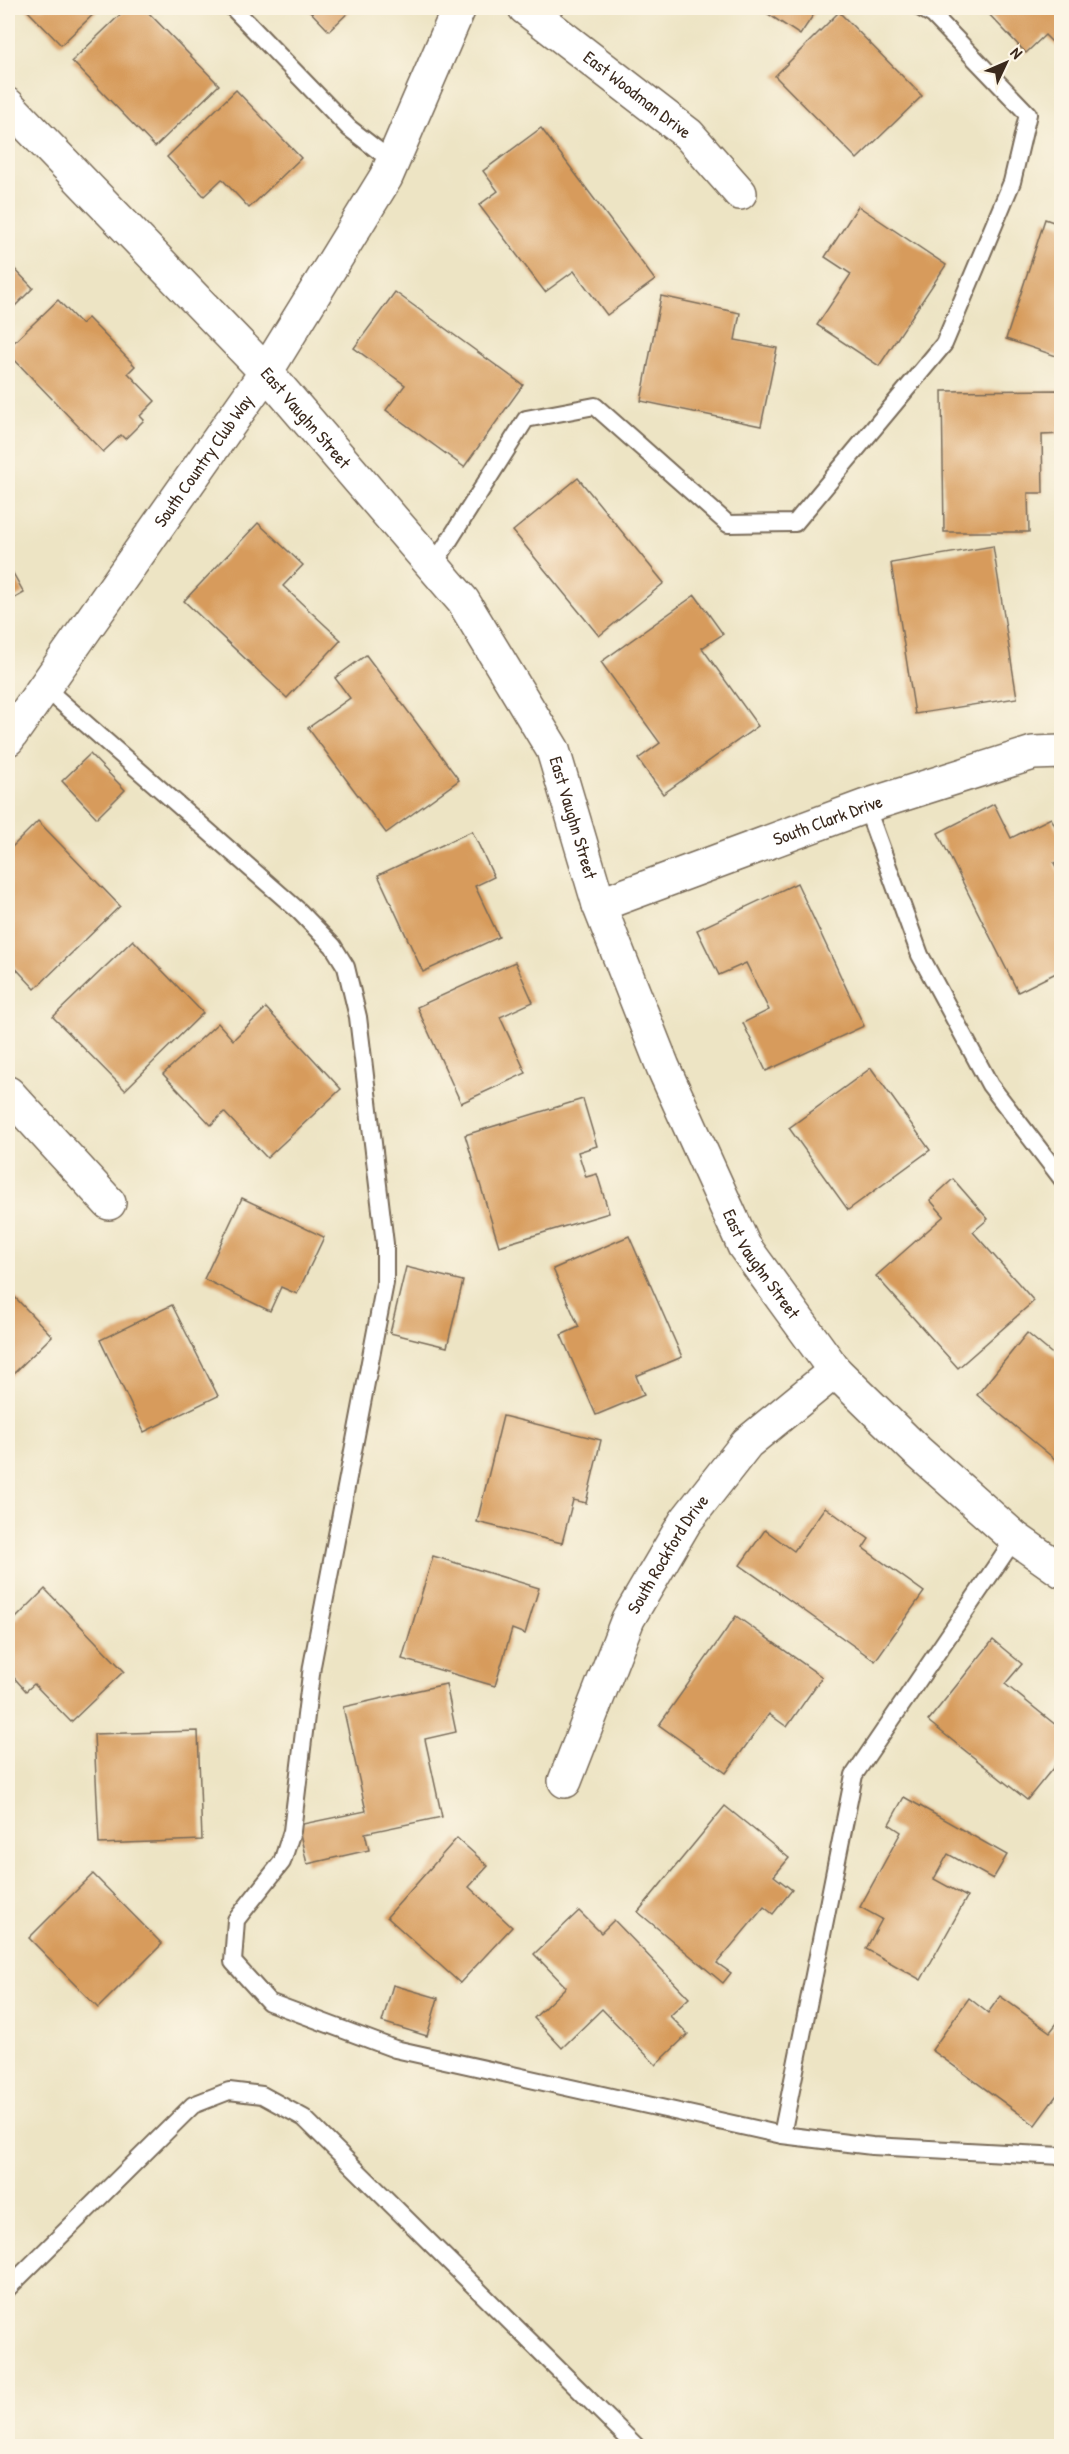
<svg xmlns="http://www.w3.org/2000/svg" width="1069" height="2454" viewBox="0 0 1069 2454" font-family="'Patrick Hand',sans-serif">
<style>
.building{fill:#d79b5b}
.lines{fill:none;stroke-linecap:round;stroke-linejoin:round}
.service-casing{stroke:#796b58;stroke-width:20}
.minor-casing{stroke:#796b58;stroke-width:36}
.service{stroke:#fff;stroke-width:16}
.minor{stroke:#fff;stroke-width:33}
.labels{text-anchor:middle;stroke-width:5;stroke-linejoin:round;paint-order:stroke}
.street-label{font-size:18px;fill:#3b2a1e;stroke:#fcf5e5}
</style>
<rect width="100%" height="100%" fill="#fcf5e5"/>
<filter id="ink" filterUnits="userSpaceOnUse"><feTurbulence type="fractalNoise" baseFrequency=".0167" numOctaves="2"/><feDisplacementMap in="SourceGraphic" scale="12" xChannelSelector="R" yChannelSelector="G"/><feConvolveMatrix kernelMatrix="1 2 1 2 8 2 1 2 1" color-interpolation-filters="sRGB"/></filter>
<filter id="wash" filterUnits="userSpaceOnUse"><feTurbulence type="fractalNoise" baseFrequency=".008" numOctaves="4" result="noise"/><feDisplacementMap in="SourceGraphic" scale="24" xChannelSelector="R" yChannelSelector="G"/><feGaussianBlur stdDeviation="1.35" result="paint"/><feColorMatrix in="noise" values="0 0 0 0 0 0 0 0 0 0 0 0 0 0 0 0 0 1.4 0 .05"/><feComposite in="paint" operator="in"/></filter>
<g filter="url(#wash)">
<rect width="100%" height="100%" fill="#ede4c4"/>
<g id="blocks">
<g class="building">
<polygon points="25,8 100,8 61,45"/>
<polygon points="127,8 144,8 219,85 155,147 72,61"/>
<polygon points="307,8 353,8 329,31"/>
<polygon points="759,8 818,8 800,35"/>
<polygon points="983,8 1062,8 1062,52 1045,35 1026,53"/>
<polygon points="839,12 922,96 857,159 775,76"/>
<polygon points="236,90 301,158 249,208 222,179 204,196 167,157"/>
<polygon points="541,128 655,280 607,315 574,271 545,292 479,205 498,191 483,171"/>
<polygon points="858,206 946,265 879,366 817,325 851,274 825,257"/>
<polygon points="1045,219 1062,225 1062,358 1006,339"/>
<polygon points="8,262 33,288 8,313"/>
<polygon points="395,292 523,385 464,467 386,410 405,385 354,348"/>
<polygon points="661,296 740,313 735,340 777,348 761,426 641,401"/>
<polygon points="58,300 81,324 88,318 135,366 128,373 155,401 140,416 144,420 125,439 121,435 103,452 8,353 8,348"/>
<polygon points="1061,390 1062,434 1042,435 1043,493 1028,493 1029,532 944,532 942,391"/>
<polygon points="578,478 664,583 599,636 513,531"/>
<polygon points="258,523 303,565 283,586 341,640 287,698 184,601"/>
<polygon points="993,546 1017,698 915,714 891,563"/>
<polygon points="8,564 24,593 8,602"/>
<polygon points="695,595 723,634 702,648 758,726 663,794 638,759 660,743 601,662"/>
<polygon points="366,655 459,780 386,833 308,728 350,698 335,678"/>
<polygon points="90,754 125,790 97,818 62,781"/>
<polygon points="994,804 1011,838 1051,818 1062,839 1062,859 1054,863 1062,878 1062,970 1018,992 938,833"/>
<polygon points="38,821 120,906 35,989 8,960 8,936 11,932 8,928 8,851"/>
<polygon points="472,831 494,877 475,886 499,937 423,972 378,875"/>
<polygon points="797,883 864,1026 766,1071 743,1023 769,1010 746,963 719,975 697,930"/>
<polygon points="133,940 203,1013 125,1090 53,1017"/>
<polygon points="515,962 533,1002 500,1017 526,1073 461,1103 417,1007"/>
<polygon points="266,1008 341,1089 267,1158 224,1112 211,1125 163,1074 218,1023 233,1040"/>
<polygon points="871,1068 930,1150 848,1210 789,1128"/>
<polygon points="583,1099 597,1146 578,1152 586,1177 597,1174 609,1213 499,1246 465,1135"/>
<polygon points="953,1179 988,1219 973,1232 1034,1301 958,1368 876,1276 944,1216 930,1200"/>
<polygon points="242,1198 324,1237 297,1294 281,1287 270,1311 204,1279"/>
<polygon points="629,1236 682,1357 636,1376 644,1395 596,1415 561,1335 579,1327 553,1269"/>
<polygon points="406,1267 463,1281 447,1347 390,1333"/>
<polygon points="8,1290 52,1336 8,1379"/>
<polygon points="172,1305 218,1396 144,1432 100,1340"/>
<polygon points="1027,1333 1062,1362 1062,1465 977,1395"/>
<polygon points="503,1416 601,1440 586,1503 573,1500 562,1543 477,1522"/>
<polygon points="825,1507 869,1539 863,1548 924,1592 875,1661 740,1565 765,1530 794,1551"/>
<polygon points="433,1556 539,1588 525,1634 512,1629 495,1686 402,1659"/>
<polygon points="45,1589 124,1671 71,1722 34,1684 26,1691 8,1671 8,1626"/>
<polygon points="736,1616 822,1677 787,1727 769,1714 726,1773 659,1725"/>
<polygon points="993,1640 1022,1664 1005,1684 1062,1730 1062,1757 1027,1800 928,1721"/>
<polygon points="446,1684 456,1732 425,1739 442,1817 365,1833 369,1850 307,1864 298,1825 366,1811 343,1707"/>
<polygon points="198,1731 202,1840 99,1844 94,1734"/>
<polygon points="904,1797 1007,1855 993,1879 948,1854 934,1879 967,1897 921,1980 866,1949 882,1919 860,1907 901,1832 889,1824"/>
<polygon points="725,1806 789,1858 774,1876 792,1890 773,1914 764,1907 717,1963 731,1973 723,1983 638,1912"/>
<polygon points="457,1838 488,1866 469,1887 512,1927 460,1983 387,1917"/>
<polygon points="93,1874 162,1944 98,2008 29,1938"/>
<polygon points="579,1911 601,1933 614,1920 689,1998 670,2016 688,2034 656,2065 602,2009 562,2048 534,2018 566,1987 534,1954"/>
<polygon points="393,1985 438,1998 427,2036 382,2022"/>
<polygon points="1000,1996 1050,2032 1062,2017 1062,2088 1035,2125 932,2050 969,1998 988,2013"/>
</g>
</g>
</g>
<g filter="url(#ink)">
<use href="#blocks" fill-opacity="0" stroke="#796b58" stroke-width="1.5"/>
<g class="lines">
<defs>
<g id="service">
<polyline points="233,8 349,128 393,162"/>
<polyline points="433,566 526,419 595,406 728,524 795,523 944,344 1012,182 1028,114 933,15 921,8"/>
<polyline points="44,687 299,911 333,946 346,967 358,1017 385,1244 385,1283 312,1666 292,1831 282,1862 236,1920 233,1962 269,2002 395,2049 782,2135"/>
<polyline points="866,806 920,955 990,1085 1062,1179"/>
<polyline points="1015,1538 854,1775 782,2135 872,2146 1062,2156"/>
<polyline points="8,2288 193,2105 229,2091 262,2095 304,2118 636,2446"/>
</g>
<g id="minor">
<path id="s1" d="M525,8L688,134L740,193"/>
<path id="s2" d="M8,105L266,372L463,601L553,750L599,905L663,1067L744,1246L835,1371L917,1451L1015,1538L1062,1571"/>
<path id="s3" d="M8,739L266,372L386,177L459,8"/>
<path id="s4" d="M599,905L866,806L1033,753L1062,752"/>
<polyline points="8,1093 109,1203"/>
<path id="s5" d="M565,1781L628,1619L685,1522L747,1443L835,1371"/>
</g>
</defs>
<use href="#service" class="service-casing"/>
<use href="#minor" class="minor-casing"/>
<use href="#service" class="service"/>
<use href="#minor" class="minor"/>
</g>
</g>
<g class="labels">
<g class="street-label">
<text dy="6" stroke="none"><textPath href="#s1" startOffset="142">East Woodman Drive</textPath></text>
<text dy="6" stroke="none"><textPath href="#s2" startOffset="432">East Vaughn Street</textPath></text>
<text dy="6" stroke="none"><textPath href="#s3" startOffset="340">South Country Club Way</textPath></text>
<text dy="6" stroke="none"><textPath href="#s2" startOffset="918">East Vaughn Street</textPath></text>
<text dy="6" stroke="none"><textPath href="#s4" startOffset="244">South Clark Drive</textPath></text>
<text dy="6" stroke="none"><textPath href="#s2" startOffset="1404">East Vaughn Street</textPath></text>
<text dy="6" stroke="none"><textPath href="#s5" startOffset="250">South Rockford Drive</textPath></text>
</g>
</g>
<rect width="1069" height="2454" fill="none" stroke="#fcf5e5" stroke-width="30"/>
<g transform="translate(1006 63) rotate(46)" stroke="#fcf5e5" stroke-width="4.5" paint-order="stroke">
<path d="M0-4.5L10 22L0 15L-10 22Z" fill="#3b2a1e"/>
<text y="-9" font-size="16" font-weight="bold" text-anchor="middle" fill="#3b2a1e">N</text>
</g>
</svg>
